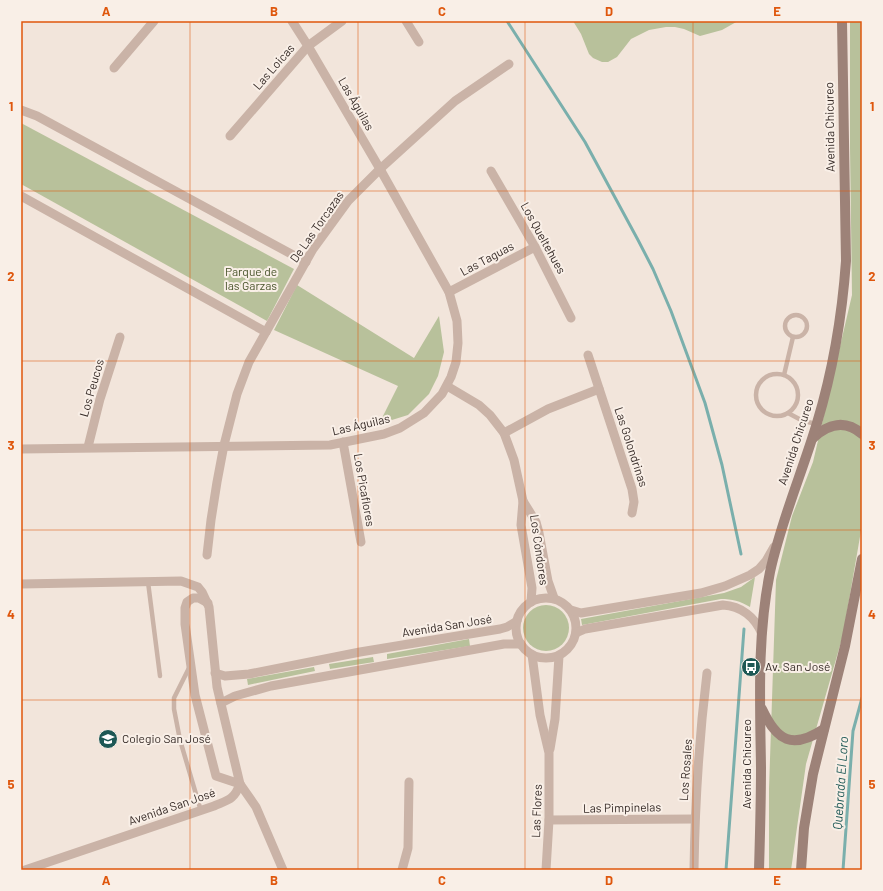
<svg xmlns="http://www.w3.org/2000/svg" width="883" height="891" viewBox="0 0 883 891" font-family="Barlow,sans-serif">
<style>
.green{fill:#b8c19b}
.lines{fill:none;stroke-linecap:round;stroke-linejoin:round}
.stream{stroke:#7aafac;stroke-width:3}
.lane{stroke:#cab3a7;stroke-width:4.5}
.street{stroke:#cab3a7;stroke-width:9}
.secondary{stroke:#9d8278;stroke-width:10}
.grid{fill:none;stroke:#df570d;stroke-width:1;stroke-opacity:0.55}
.labels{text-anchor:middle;stroke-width:4;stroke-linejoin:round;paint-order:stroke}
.street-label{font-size:12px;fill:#362b27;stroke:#f9efe7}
.park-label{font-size:12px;fill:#49542b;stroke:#f9efe7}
.poi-label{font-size:12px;fill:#362b27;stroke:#f9efe7;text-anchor:start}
.water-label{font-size:13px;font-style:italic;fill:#1d5855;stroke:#f9efe7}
.neatline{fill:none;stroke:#df570d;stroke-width:1.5}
.grid-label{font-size:13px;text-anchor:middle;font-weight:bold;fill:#df570d}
</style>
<rect width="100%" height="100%" fill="#f2e5db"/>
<g class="green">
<polygon points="573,21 738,21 722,30 700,36 684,29 675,27 666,27 649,30 631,39 617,57 608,62 602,62 593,58 589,54 581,34"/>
<polygon points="850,21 862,21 862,525 843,635 806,764 791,870 769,870 769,789 776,580 792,516 813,462 852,295 850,148"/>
<polygon points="21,123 294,269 267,321 21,184"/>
<polygon points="297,285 414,358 439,316 444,352 438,376 429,394 408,415 379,424 398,386 274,330"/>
<path d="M755,577L750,607C740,601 732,599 721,599L582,625L581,619L724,593L741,587Z"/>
<circle cx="546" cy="628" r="23"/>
<polygon points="469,639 470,646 387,659 387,654"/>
<polygon points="373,657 374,662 330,669 329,664"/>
<polygon points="314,667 315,671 248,685 247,679"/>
</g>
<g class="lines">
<g class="stream">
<polyline points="507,21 585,142 638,240 653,269 671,311 705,403 722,465 741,554"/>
<polyline points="726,870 744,629"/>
<polyline points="843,870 853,731 862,698"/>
</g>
<g class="lane">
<circle cx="796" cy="326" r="11"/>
<circle cx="777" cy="395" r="21"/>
<polyline points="784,375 793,337"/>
<polyline points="788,413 803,421 817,424"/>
<polyline points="148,582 160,676"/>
<polyline points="190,666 174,698 174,709 180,740 201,811"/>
</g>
<g class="street">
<polyline points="406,21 419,42"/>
<polyline points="114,68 154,21"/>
<polyline points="21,110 37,116 306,262"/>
<polyline points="230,136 308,46 342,21"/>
<polyline points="491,171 535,247 571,318"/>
<polyline points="21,196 266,332"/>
<polyline points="449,292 535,247"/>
<polyline points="588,355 632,489 634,502 632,513"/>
<polyline points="447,386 479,405 490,415 504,433 514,460 523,501 536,522 539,533 548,581 554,598"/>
<polyline points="504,433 548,409 599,389"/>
<polyline points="343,442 361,542"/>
<polyline points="88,447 100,399 120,337"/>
<polyline points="21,449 330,445 384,434 400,428 424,413 442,394 451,377 456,362 458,343 457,321 449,292 380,169 308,46 292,21"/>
<polyline points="523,501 521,525 532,588 531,602"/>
<polyline points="207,555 211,520 217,482 224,445 237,394 249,362 313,249 348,201 380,169 455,101 509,64"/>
<path d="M21,584L181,581L198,587L202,592L209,607L217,687L240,784C234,800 228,800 214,806L25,870"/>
<circle cx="546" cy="628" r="30"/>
<polyline points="208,603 199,598 193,598 187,602 185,608 185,624 195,695 216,776 240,784"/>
<polyline points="571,610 581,613 701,593 725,586 750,575 759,569 766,561 774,547"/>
<path d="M576,633L585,629L723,605C741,606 755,617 762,634"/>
<polyline points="532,655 540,715 549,753 549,820 546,870"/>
<polyline points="215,673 225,676 249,674 360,652 500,629 507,627 517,621"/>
<polyline points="221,703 235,696 271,686 504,644 521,644"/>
<polyline points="550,749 555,719 559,656"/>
<polyline points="240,784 256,807 283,870"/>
<polyline points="549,820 694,819"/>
<polyline points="402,870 408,848 409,782"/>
<path d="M694,870C695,804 699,738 707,673"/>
</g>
<g class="secondary">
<path d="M813,438C828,424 845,419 862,434"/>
<path d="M762,709C777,741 792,750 824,729"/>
<path d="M759,870C760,836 761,802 761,767C760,702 757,636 770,572C781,521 802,473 817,423C833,370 842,317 846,261L842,21"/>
<polyline points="801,870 804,828 813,774 845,646 862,559"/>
</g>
</g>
<path class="grid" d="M190,21V870M358,21V870M525,21V870M693,21V870M21,191H862M21,361H862M21,530H862M21,700H862"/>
<defs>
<symbol id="bus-disc" viewBox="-11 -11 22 22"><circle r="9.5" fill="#1d5855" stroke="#f9efe7"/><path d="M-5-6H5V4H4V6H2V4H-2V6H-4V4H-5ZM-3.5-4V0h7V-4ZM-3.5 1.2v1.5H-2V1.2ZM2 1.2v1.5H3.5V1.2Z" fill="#fff"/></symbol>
<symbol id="school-disc" viewBox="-11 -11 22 22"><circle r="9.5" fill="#1d5855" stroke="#f9efe7"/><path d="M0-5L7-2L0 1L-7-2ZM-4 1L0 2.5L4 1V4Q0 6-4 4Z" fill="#fff"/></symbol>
</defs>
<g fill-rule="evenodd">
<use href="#bus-disc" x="740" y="656" width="22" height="22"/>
<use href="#school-disc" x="97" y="728" width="22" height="22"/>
</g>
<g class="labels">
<g class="street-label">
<text transform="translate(274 67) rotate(-49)" y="4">Las Loicas</text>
<text transform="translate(356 104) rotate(60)" y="4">Las Águilas</text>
<text transform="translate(830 127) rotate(-91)" y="4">Avenida Chicureo</text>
<text transform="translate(317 227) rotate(-55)" y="4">De Las Torcazas</text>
<text transform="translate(543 238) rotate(61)" y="4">Los Queltehues</text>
<text transform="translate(487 259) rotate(-28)" y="4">Las Taguas</text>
<text transform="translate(92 388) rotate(-74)" y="4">Los Peucos</text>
<text transform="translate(361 425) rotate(-13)" y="4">Las Águilas</text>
<text transform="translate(796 442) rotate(-72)" y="4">Avenida Chicureo</text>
<text transform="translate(631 447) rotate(72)" y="4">Las Golondrinas</text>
<text transform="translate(364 490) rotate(80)" y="4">Los Picaflores</text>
<text transform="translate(539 550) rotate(82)" y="4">Los Cóndores</text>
<text transform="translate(447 626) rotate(-9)" y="4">Avenida San José</text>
<text transform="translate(747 764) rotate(-90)" y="4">Avenida Chicureo</text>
<text transform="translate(686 770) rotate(-86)" y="4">Los Rosales</text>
<text transform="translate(172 807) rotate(-19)" y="4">Avenida San José</text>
<text transform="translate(622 808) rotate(-1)" y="4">Las Pimpinelas</text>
<text transform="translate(537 811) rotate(-88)" y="4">Las Flores</text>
</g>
<g class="park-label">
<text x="251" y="276">Parque de<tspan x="251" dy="14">las Garzas</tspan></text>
</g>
<g class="poi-label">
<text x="765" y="671">Av. San José</text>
<text x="122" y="743">Colegio San José</text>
</g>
<g class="water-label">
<text transform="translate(840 783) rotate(-86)" y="5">Quebrada El Loro</text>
</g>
</g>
<rect width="883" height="891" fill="none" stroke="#f9efe7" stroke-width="44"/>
<rect x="22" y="22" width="839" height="847" class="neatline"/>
<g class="grid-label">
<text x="106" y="16">A</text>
<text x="274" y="16">B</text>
<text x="442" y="16">C</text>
<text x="609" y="16">D</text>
<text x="777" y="16">E</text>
<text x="11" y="111">1</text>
<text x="872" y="111">1</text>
<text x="11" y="281">2</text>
<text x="872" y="281">2</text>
<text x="11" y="450">3</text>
<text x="872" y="450">3</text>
<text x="11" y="619">4</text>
<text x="872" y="619">4</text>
<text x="11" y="789">5</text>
<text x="872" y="789">5</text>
<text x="106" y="885">A</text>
<text x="274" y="885">B</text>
<text x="442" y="885">C</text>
<text x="609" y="885">D</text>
<text x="777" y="885">E</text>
</g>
</svg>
